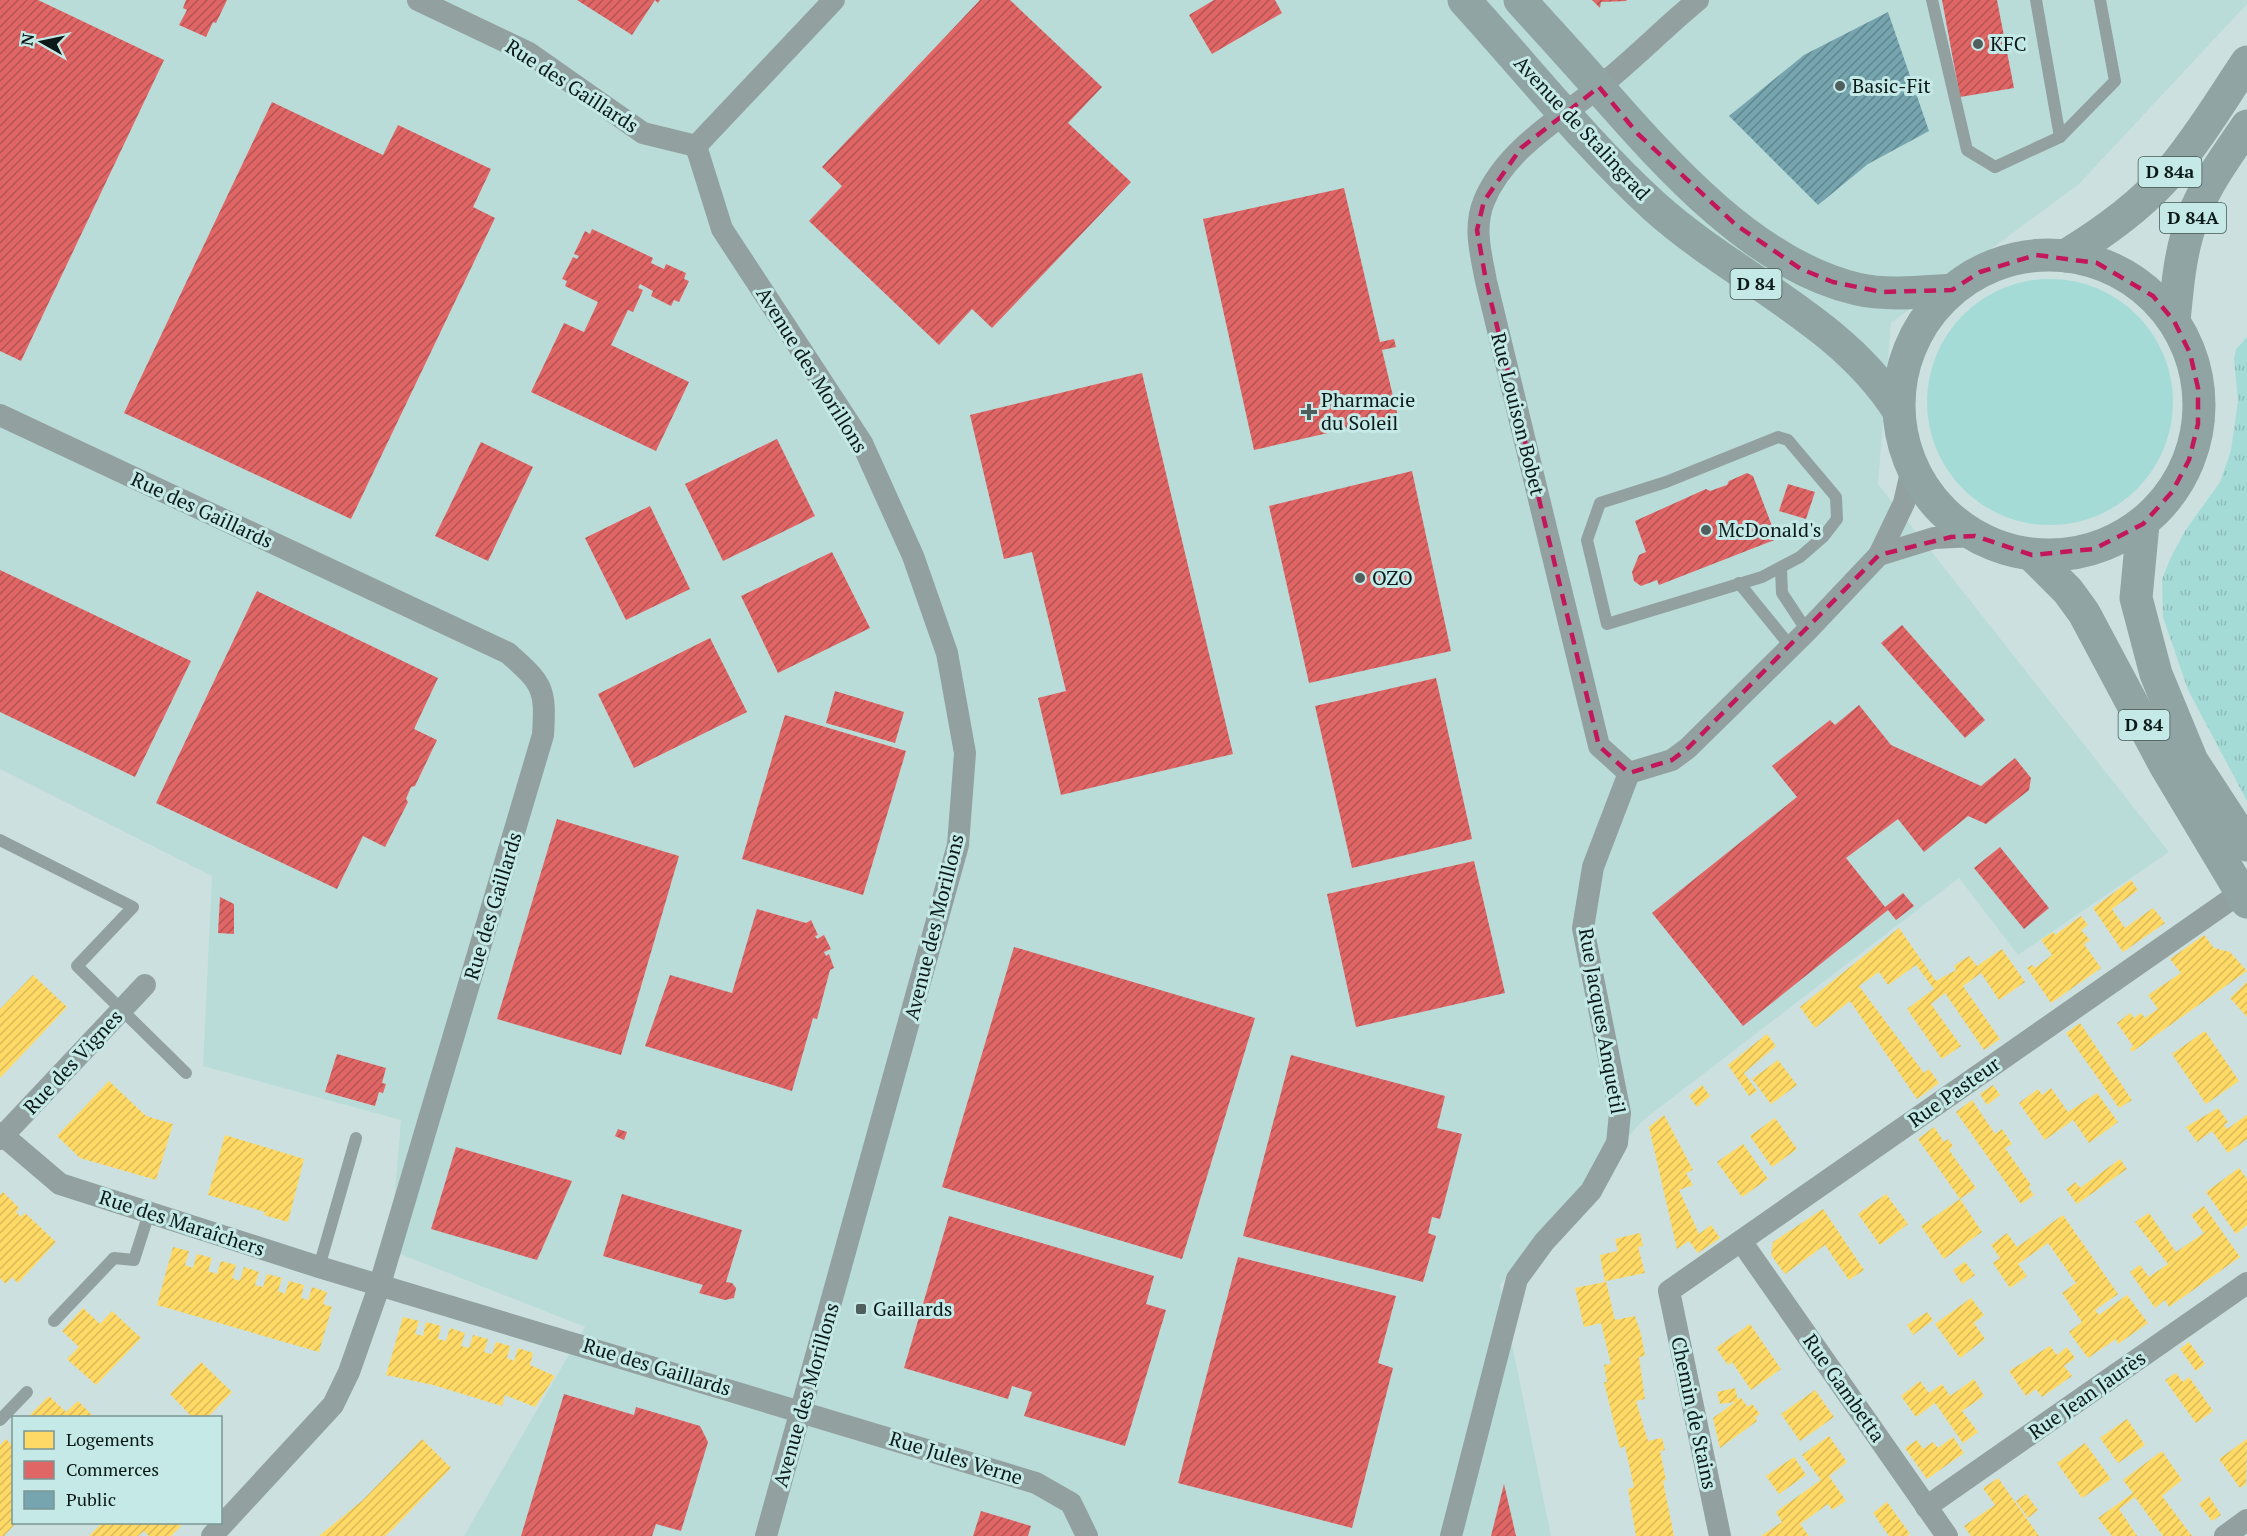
<svg xmlns="http://www.w3.org/2000/svg" width="2247" height="1536" viewBox="0 0 2247 1536" font-family="'PT Serif',serif">
<style>
.built{fill:#b9dcd9}
.grass{fill:#a4dbd7}
.park{fill:url(#park-tufts)}
.homes{fill:url(#homes-hatch)}
.shops{fill:url(#shops-hatch)}
.public{fill:url(#public-hatch)}
.lines{fill:none;stroke-linecap:round;stroke-linejoin:round}
.lane{stroke:#92a1a0;stroke-width:12}
.street{stroke:#92a1a0;stroke-width:22}
.primary{stroke:#90a5a3;stroke-width:33}
.marked{fill:none;stroke:#c2185b;stroke-width:4.5;stroke-dasharray:12 8;stroke-linejoin:round}
.poi-dot{fill:#4f5f5e;stroke:#c4e9e6;stroke-width:2}
.labels{text-anchor:middle;stroke-width:6;stroke-linejoin:round;paint-order:stroke}
.shield{fill:#c4e9e6;stroke:#435756;stroke-width:1.5}
.shield-label{font-size:18px;font-weight:bold;fill:#0c1919}
.poi-label{font-size:20px;fill:#0c1919;stroke:#c4e9e6;text-anchor:start}
.street-label{font-size:20px;fill:#0c1919;stroke:#c4e9e6}
</style>
<defs>
<pattern id="park-tufts" width="24" height="20" patternUnits="userSpaceOnUse" patternTransform="scale(1.5)"><rect width="24" height="20" fill="#a4dbd7"/><path d="M3 7l-1-3M5 7V3M7 7l1-3M15 17l-1-3M17 17v-4M19 17l1-3" fill="none" stroke="#8cbbb8"/></pattern>
<pattern id="homes-hatch" width="6" height="6" patternUnits="userSpaceOnUse" patternTransform="scale(1.5)"><rect width="6" height="6" fill="#ffd966"/><path d="M-1 1l2-2M0 6l6-6M5 7l2-2" fill="none" stroke="#d9ba58"/></pattern>
<pattern id="shops-hatch" width="6" height="6" patternUnits="userSpaceOnUse" patternTransform="scale(1.5)"><rect width="6" height="6" fill="#e06666"/><path d="M-1 1l2-2M0 6l6-6M5 7l2-2" fill="none" stroke="#b45353"/></pattern>
<pattern id="public-hatch" width="6" height="6" patternUnits="userSpaceOnUse" patternTransform="scale(1.5)"><rect width="6" height="6" fill="#76a5af"/><path d="M-1 1l2-2M0 6l6-6M5 7l2-2" fill="none" stroke="#5f868e"/></pattern>
</defs>
<rect width="100%" height="100%" fill="#cce1df"/>
<polygon class="built" points="0,0 2247,0 2247,4 2079,184 1891,323 1878,484 2169,852 2018,955 1959,878 1642,1121 1500,1285 1551,1536 464,1536 585,1327 390,1250 401,1120 203,1066 212,876 0,769"/>
<circle class="grass" cx="2050" cy="402" r="123"/>
<polygon class="park" points="2247,337 2247,801 2188,690 2163,617 2162,579 2171,557 2185,531 2220,482 2231,450 2238,401 2234,359 2236,349"/>
<g class="homes">
<polygon points="2131,880 2138,890 2112,909 2125,928 2153,908 2165,923 2123,952 2093,908"/>
<polygon points="2081,916 2088,925 2081,930 2090,940 2084,944 2101,968 2051,1003 2027,968 2032,965 2035,968 2052,955 2041,940 2053,932 2055,935"/>
<polygon points="1899,928 1936,981 1956,970 1954,966 1969,956 1977,966 2002,949 2025,982 1999,1000 1981,973 1963,986 2000,1039 1984,1050 1945,993 1931,1004 1961,1046 1942,1059 1907,1009 1934,989 1916,965 1888,985 1879,972 1859,986 1924,1073 1929,1069 1939,1083 1917,1099 1850,1001 1815,1028 1800,1007"/>
<polygon points="2204,935 2214,948 2230,952 2247,971 2132,1052 2130,1049 2133,1046 2117,1023 2130,1013 2134,1018 2141,1013 2145,1018 2158,1009 2148,995 2181,973 2170,959"/>
<polygon points="33,975 67,1007 0,1078 0,1009"/>
<polygon points="2247,982 2247,1017 2230,998"/>
<polygon points="2080,1023 2132,1100 2119,1108 2066,1033"/>
<polygon points="2205,1031 2239,1081 2206,1104 2172,1054"/>
<polygon points="1767,1034 1776,1046 1744,1073 1757,1091 1749,1096 1728,1065"/>
<polygon points="1778,1060 1797,1085 1771,1104 1752,1079"/>
<polygon points="109,1081 146,1116 173,1124 156,1180 80,1158 57,1136"/>
<polygon points="1702,1085 1710,1096 1697,1107 1689,1096"/>
<polygon points="1993,1085 2000,1095 1987,1105 1980,1094"/>
<polygon points="2051,1088 2068,1112 2097,1093 2118,1122 2089,1143 2073,1120 2045,1140 2019,1103 2038,1089 2042,1095"/>
<polygon points="1972,1100 1995,1134 2002,1129 2012,1144 2005,1148 2031,1185 2028,1187 2034,1195 2021,1204 1956,1112"/>
<polygon points="2218,1108 2228,1122 2224,1125 2227,1129 2247,1115 2247,1139 2228,1153 2212,1131 2197,1142 2186,1127"/>
<polygon points="1664,1115 1693,1170 1686,1173 1693,1185 1679,1190 1699,1234 1711,1225 1720,1238 1698,1253 1689,1241 1677,1249 1649,1127"/>
<polygon points="1775,1118 1797,1149 1772,1167 1750,1136"/>
<polygon points="1934,1127 1944,1142 1948,1139 1953,1146 1949,1150 1976,1188 1960,1199 1918,1139"/>
<polygon points="225,1135 304,1159 288,1222 264,1215 265,1212 208,1195"/>
<polygon points="1743,1144 1768,1179 1742,1197 1717,1162"/>
<polygon points="2120,1159 2127,1169 2077,1204 2066,1189 2076,1182 2080,1188"/>
<polygon points="2239,1168 2247,1179 2247,1225 2236,1234 2206,1192"/>
<polygon points="3,1192 19,1208 16,1212 21,1217 25,1213 56,1242 18,1283 12,1277 6,1284 0,1278 0,1195"/>
<polygon points="1886,1194 1908,1224 1880,1245 1858,1214"/>
<polygon points="1960,1199 1982,1232 1944,1259 1921,1226"/>
<polygon points="2204,1206 2240,1257 2169,1307 2165,1300 2155,1308 2130,1272 2140,1265 2149,1277 2168,1264 2135,1222 2149,1213 2176,1252 2204,1233 2191,1215"/>
<polygon points="1823,1209 1864,1270 1849,1280 1825,1245 1785,1274 1771,1255 1773,1242"/>
<polygon points="2063,1215 2118,1294 2095,1310 2099,1315 2127,1295 2148,1323 2118,1344 2116,1339 2088,1358 2069,1332 2082,1322 2062,1293 2076,1283 2048,1243 2018,1264 2027,1276 2010,1288 1993,1263 2000,1258 1991,1245 2007,1233 2017,1247"/>
<polygon points="1640,1233 1643,1246 1638,1247 1645,1273 1606,1281 1615,1320 1635,1316 1641,1334 1645,1356 1639,1357 1645,1399 1636,1401 1648,1441 1662,1438 1665,1450 1660,1451 1666,1480 1663,1481 1674,1536 1636,1536 1628,1489 1634,1487 1625,1446 1620,1448 1604,1382 1607,1382 1604,1365 1611,1364 1601,1323 1584,1327 1575,1288 1605,1282 1600,1255 1618,1251 1615,1239"/>
<polygon points="173,1247 189,1251 185,1265 193,1268 197,1254 212,1258 208,1271 217,1274 221,1261 236,1265 232,1278 240,1281 244,1267 259,1272 255,1285 263,1287 267,1274 282,1278 278,1291 285,1294 289,1281 304,1285 301,1298 308,1300 312,1287 327,1292 323,1304 332,1307 319,1352 157,1305"/>
<polygon points="1965,1262 1975,1275 1962,1284 1953,1270"/>
<polygon points="1971,1298 1984,1315 1974,1323 1985,1339 1960,1358 1935,1324"/>
<polygon points="83,1308 100,1324 112,1311 141,1338 96,1385 67,1359 79,1347 62,1331"/>
<polygon points="1927,1312 1933,1320 1913,1335 1907,1325"/>
<polygon points="403,1317 419,1321 415,1334 423,1336 426,1322 441,1326 438,1339 446,1341 450,1328 465,1333 461,1346 469,1348 473,1335 488,1339 484,1352 492,1354 496,1342 510,1346 507,1358 514,1361 518,1348 533,1353 530,1365 555,1376 535,1407 505,1395 502,1406 433,1385 386,1375"/>
<polygon points="1750,1324 1781,1369 1751,1390 1732,1362 1728,1365 1716,1348"/>
<polygon points="2189,1342 2205,1364 2196,1371 2180,1349"/>
<polygon points="2050,1346 2057,1355 2067,1347 2075,1358 2064,1366 2072,1376 2042,1397 2036,1389 2026,1396 2009,1371"/>
<polygon points="201,1362 232,1392 207,1418 193,1418 170,1394"/>
<polygon points="2176,1373 2183,1382 2189,1377 2213,1411 2196,1423 2165,1380"/>
<polygon points="1974,1379 1984,1396 1962,1411 1978,1432 1963,1443 1935,1403 1916,1417 1901,1396 1920,1381 1929,1393 1942,1384 1950,1396"/>
<polygon points="1735,1388 1738,1400 1740,1397 1748,1407 1752,1404 1760,1414 1755,1417 1757,1421 1720,1448 1713,1418 1735,1402 1720,1404 1717,1392"/>
<polygon points="1815,1390 1834,1417 1800,1441 1781,1414"/>
<polygon points="49,1396 66,1412 78,1401 95,1418 27,1418"/>
<polygon points="2127,1419 2145,1445 2118,1463 2100,1438"/>
<polygon points="1829,1436 1847,1462 1829,1476 1846,1501 1832,1510 1828,1504 1800,1524 1809,1536 1761,1536 1782,1522 1776,1512 1821,1480 1802,1455"/>
<polygon points="1953,1437 1964,1453 1927,1479 1905,1448 1917,1440 1923,1449 1933,1442 1938,1448"/>
<polygon points="6,1439 14,1447 14,1522 17,1522 4,1536 0,1536 0,1445"/>
<polygon points="422,1439 451,1468 392,1530 385,1536 319,1536 363,1500"/>
<polygon points="2247,1439 2246,1484 2240,1488 2219,1459"/>
<polygon points="2085,1443 2111,1479 2082,1498 2057,1463"/>
<polygon points="2162,1451 2182,1480 2162,1496 2192,1536 2163,1536 2135,1497 2119,1509 2137,1536 2112,1536 2098,1518 2133,1493 2123,1480"/>
<polygon points="1794,1457 1806,1475 1779,1494 1766,1476"/>
<polygon points="1998,1478 2039,1536 1971,1536 1964,1526 1995,1505 1983,1488"/>
<polygon points="2026,1494 2038,1510 2028,1518 2016,1501"/>
<polygon points="2209,1496 2221,1515 2212,1521 2199,1504"/>
<polygon points="1887,1502 1910,1534 1907,1536 1889,1536 1873,1513"/>
<polygon points="103,1522 178,1522 181,1526 171,1536 149,1536 144,1531 138,1536 89,1536"/>
</g>
<g class="shops">
<polygon points="0,0 38,0 164,60 21,361 0,351"/>
<polygon points="186,0 227,0 216,23 213,22 206,37 179,25 187,10 183,8"/>
<polygon points="577,0 660,0 658,3 655,0 632,35"/>
<polygon points="980,0 1010,0 1102,87 1068,123 1131,182 992,328 972,309 939,345 809,221 842,186 822,167"/>
<polygon points="1214,0 1275,0 1282,13 1212,54 1189,15"/>
<polygon points="1592,0 1626,0 1627,1 1601,2 1600,8"/>
<polygon points="1942,0 1997,0 2014,88 1960,97"/>
<polygon points="272,102 383,155 398,125 491,169 473,207 495,218 351,519 124,413"/>
<polygon points="1344,188 1380,342 1394,339 1396,347 1382,350 1398,417 1254,450 1203,219"/>
<polygon points="592,229 653,258 651,263 664,269 666,264 686,273 684,279 689,281 679,302 674,300 671,306 651,296 653,291 640,284 638,288 643,290 633,312 628,310 611,345 689,382 656,451 531,392 564,323 584,332 598,302 565,286 567,281 562,279 573,257 577,259 579,256 574,254 585,231 590,234"/>
<polygon points="1142,373 1233,754 1061,795 1038,698 1066,691 1032,552 1004,559 970,415"/>
<polygon points="777,439 815,516 723,561 685,484"/>
<polygon points="481,442 533,467 488,561 435,536"/>
<polygon points="1412,471 1451,651 1309,683 1269,506"/>
<polygon points="1747,473 1753,476 1777,539 1659,585 1657,580 1641,586 1634,581 1632,572 1639,555 1646,552 1635,521 1706,489 1710,491 1727,485 1729,481"/>
<polygon points="1788,484 1815,492 1806,519 1779,511"/>
<polygon points="650,506 690,589 626,620 585,538"/>
<polygon points="832,552 870,628 778,673 741,596"/>
<polygon points="0,570 191,661 135,777 0,712"/>
<polygon points="257,591 438,678 414,729 437,740 415,786 411,787 406,799 408,802 385,847 363,836 337,889 156,803"/>
<polygon points="1902,625 1985,720 1965,738 1881,643"/>
<polygon points="710,638 747,712 634,768 598,694"/>
<polygon points="1436,678 1472,839 1352,868 1315,706"/>
<polygon points="835,691 904,712 895,743 826,723"/>
<polygon points="1859,705 1891,745 1981,786 2015,758 2031,778 2029,790 1986,824 1968,816 1924,852 1898,819 1846,858 1885,907 1903,893 1914,906 1896,920 1888,910 1743,1026 1652,913 1797,797 1772,766 1830,720 1835,725"/>
<polygon points="785,715 906,751 863,895 742,859"/>
<polygon points="557,819 679,856 621,1055 497,1019"/>
<polygon points="2000,847 2049,908 2024,929 1974,868"/>
<polygon points="1474,861 1505,993 1356,1027 1327,894"/>
<polygon points="220,897 234,904 234,934 218,933"/>
<polygon points="757,909 806,923 811,920 818,935 815,936 817,939 824,935 831,949 824,952 826,956 829,954 834,968 830,970 817,1019 813,1018 792,1091 645,1046 670,975 732,993"/>
<polygon points="1014,947 1255,1018 1182,1259 942,1187"/>
<polygon points="337,1054 386,1068 382,1083 386,1084 383,1093 379,1092 375,1106 325,1092"/>
<polygon points="1291,1055 1445,1096 1437,1128 1462,1134 1440,1219 1432,1217 1428,1233 1436,1236 1423,1282 1243,1236"/>
<polygon points="618,1129 627,1132 624,1140 615,1136"/>
<polygon points="456,1147 572,1181 537,1260 431,1229"/>
<polygon points="622,1194 742,1230 726,1282 732,1283 736,1288 734,1298 725,1300 699,1293 703,1285 603,1256"/>
<polygon points="949,1216 1154,1276 1146,1304 1166,1310 1125,1446 1024,1416 1032,1392 1012,1386 1008,1399 904,1368"/>
<polygon points="1238,1257 1396,1296 1378,1363 1393,1368 1352,1528 1178,1483"/>
<polygon points="564,1394 634,1415 636,1407 700,1426 708,1442 681,1531 656,1524 652,1536 521,1536"/>
<polygon points="1504,1484 1516,1536 1491,1536"/>
<polygon points="981,1511 1031,1526 1028,1536 973,1536"/>
</g>
<polygon class="public" points="1888,12 1929,131 1868,164 1818,205 1729,116 1804,55"/>
<g class="lines">
<g class="lane">
<polyline points="1932,0 1967,150 1995,167 2060,137 2115,81 2100,0"/>
<polyline points="2036,0 2060,137"/>
<polygon points="1778,437 1788,440 1836,497 1837,519 1823,537 1800,557 1762,577 1607,624 1587,540 1600,503 1666,482"/>
<polyline points="1781,569 1782,593 1807,631"/>
<polyline points="1739,583 1791,647"/>
<polyline points="0,840 133,907 77,966 186,1073"/>
<polyline points="319,1267 356,1138"/>
<polyline points="54,1321 114,1258 134,1260 149,1213"/>
<polyline points="0,1420 27,1392"/>
</g>
<g class="street">
<polyline points="418,0 529,53 643,133 696,146"/>
<polyline points="696,146 722,229 862,443 913,556 947,653 965,753 958,845 766,1536"/>
<polyline points="696,146 834,0"/>
<path d="M0,415L508,653C543,684 546,688 543,735L380,1284L349,1372L333,1405L212,1536"/>
<polyline points="1879,555 1934,538 1975,536"/>
<path d="M1629,773L1599,746L1486,281C1481,254 1473,228 1484,201C1505,150 1558,120 1599,87C1633,60 1664,28 1698,0"/>
<polyline points="1629,773 1672,760 1688,748 1807,631 1879,555 1904,503 1912,468"/>
<polyline points="0,1133 60,1184 319,1267 1036,1483 1071,1503 1087,1536"/>
<polyline points="0,1139 145,985"/>
<polyline points="1741,1241 1947,1536"/>
<polyline points="1926,1507 2247,1283"/>
<polyline points="1451,1536 1517,1279 1544,1242 1591,1191 1617,1143 1620,1113 1583,928 1593,867 1629,773"/>
<polyline points="1720,1536 1669,1291 2240,893"/>
<polyline points="2225,1536 2247,1520"/>
</g>
<g class="primary">
<path d="M1464,0C1527,69 1586,144 1655,207C1733,277 1841,320 1898,410"/>
<path d="M1520,0C1546,29 1573,58 1599,88C1666,164 1754,265 1857,289C1887,296 1921,292 1952,290"/>
<circle cx="2049" cy="405" r="150"/>
<path d="M2065,256C2103,233 2141,206 2170,172C2199,138 2222,99 2247,62"/>
<path d="M2174,321C2177,292 2179,263 2187,235C2197,196 2224,159 2247,126"/>
<polyline points="2143,524 2136,598 2156,674 2192,761 2247,845"/>
<polyline points="2032,555 2068,591 2084,613 2165,765 2247,902"/>
</g>
</g>
<path class="marked" d="M1599,87L1638,134L1736,225L1801,269L1833,282L1882,292L1952,290L1980,272L2036,255L2097,263L2153,296L2174,321L2190,353L2198,388V424L2189,460L2172,492L2143,524L2094,549L2032,555L1975,536L1951,537L1879,555L1688,748L1672,760L1629,773L1599,746L1486,281L1477,230L1484,201L1521,148Z"/>
<g class="poi-dot">
<circle cx="1978" cy="44" r="6"/>
<circle cx="1840" cy="86" r="6"/>
<path d="M1306 403h6v6h6v6h-6v6h-6v-6h-6v-6h6z"/>
<circle cx="1706" cy="530" r="6"/>
<circle cx="1360" cy="578" r="6"/>
<rect x="855" y="1303" width="12" height="12" rx="3"/>
</g>
<g class="labels">
<g class="shield">
<rect x="2138.5" y="157" width="63" height="30" rx="4.5"/>
<rect x="2160" y="203" width="66" height="30" rx="4.5"/>
<rect x="1730.5" y="269" width="51" height="30" rx="4.5"/>
<rect x="2118.5" y="710" width="51" height="30" rx="4.5"/>
</g>
<g class="shield-label">
<text x="2170" y="178">D 84a</text>
<text x="2193" y="224">D 84A</text>
<text x="1756" y="290">D 84</text>
<text x="2144" y="731">D 84</text>
</g>
<g class="poi-label">
<text x="1990" y="51">KFC</text>
<text x="1852" y="93">Basic-Fit</text>
<text x="1321" y="407">Pharmacie<tspan x="1321" dy="23">du Soleil</tspan></text>
<text x="1718" y="537">McDonald's</text>
<text x="1372" y="585">OZO</text>
<text x="873" y="1316">Gaillards</text>
</g>
<g class="street-label">
<text transform="translate(572 86) rotate(33)" y="7">Rue des Gaillards</text>
<text transform="translate(1582 128) rotate(47)" y="7">Avenue de Stalingrad</text>
<text transform="translate(812 370) rotate(58)" y="7">Avenue des Morillons</text>
<text transform="translate(1518 414) rotate(76)" y="7">Rue Louison Bobet</text>
<text transform="translate(202 510) rotate(25)" y="7">Rue des Gaillards</text>
<text transform="translate(493 906) rotate(-73)" y="7">Rue des Gaillards</text>
<text transform="translate(934 927) rotate(-76)" y="7">Avenue des Morillons</text>
<text transform="translate(1602 1021) rotate(80)" y="7">Rue Jacques Anquetil</text>
<text transform="translate(73 1062) rotate(-47)" y="7">Rue des Vignes</text>
<text transform="translate(1954 1092) rotate(-35)" y="7">Rue Pasteur</text>
<text transform="translate(182 1223) rotate(18)" y="7">Rue des Maraîchers</text>
<text transform="translate(657 1367) rotate(17)" y="7">Rue des Gaillards</text>
<text transform="translate(1844 1388) rotate(55)" y="7">Rue Gambetta</text>
<text transform="translate(806 1395) rotate(-74)" y="7">Avenue des Morillons</text>
<text transform="translate(2087 1395) rotate(-35)" y="7">Rue Jean Jaurès</text>
<text transform="translate(1694 1413) rotate(78)" y="7">Chemin de Stains</text>
<text transform="translate(956 1458) rotate(17)" y="7">Rue Jules Verne</text>
</g>
</g>
<rect x="12" y="1416" width="210" height="108" fill="#c4e9e6" stroke="#7a9694" stroke-width="1.5"/>
<rect x="24" y="1431" width="30" height="18" fill="#ffd966" stroke="#7a9694" stroke-width="1.5"/>
<text x="66" y="1446" font-size="18" fill="#0c1919">Logements</text>
<rect x="24" y="1461" width="30" height="18" fill="#e06666" stroke="#7a9694" stroke-width="1.5"/>
<text x="66" y="1476" font-size="18" fill="#0c1919">Commerces</text>
<rect x="24" y="1491" width="30" height="18" fill="#76a5af" stroke="#7a9694" stroke-width="1.5"/>
<text x="66" y="1506" font-size="18" fill="#0c1919">Public</text>
<g transform="translate(42 42) rotate(279)" stroke="#c4e9e6" stroke-width="4.5" paint-order="stroke">
<path d="M0-4.5L10 22L0 15L-10 22Z" fill="#0c1919"/>
<text y="-9" font-size="16" font-weight="bold" text-anchor="middle" fill="#0c1919">N</text>
</g>
</svg>
